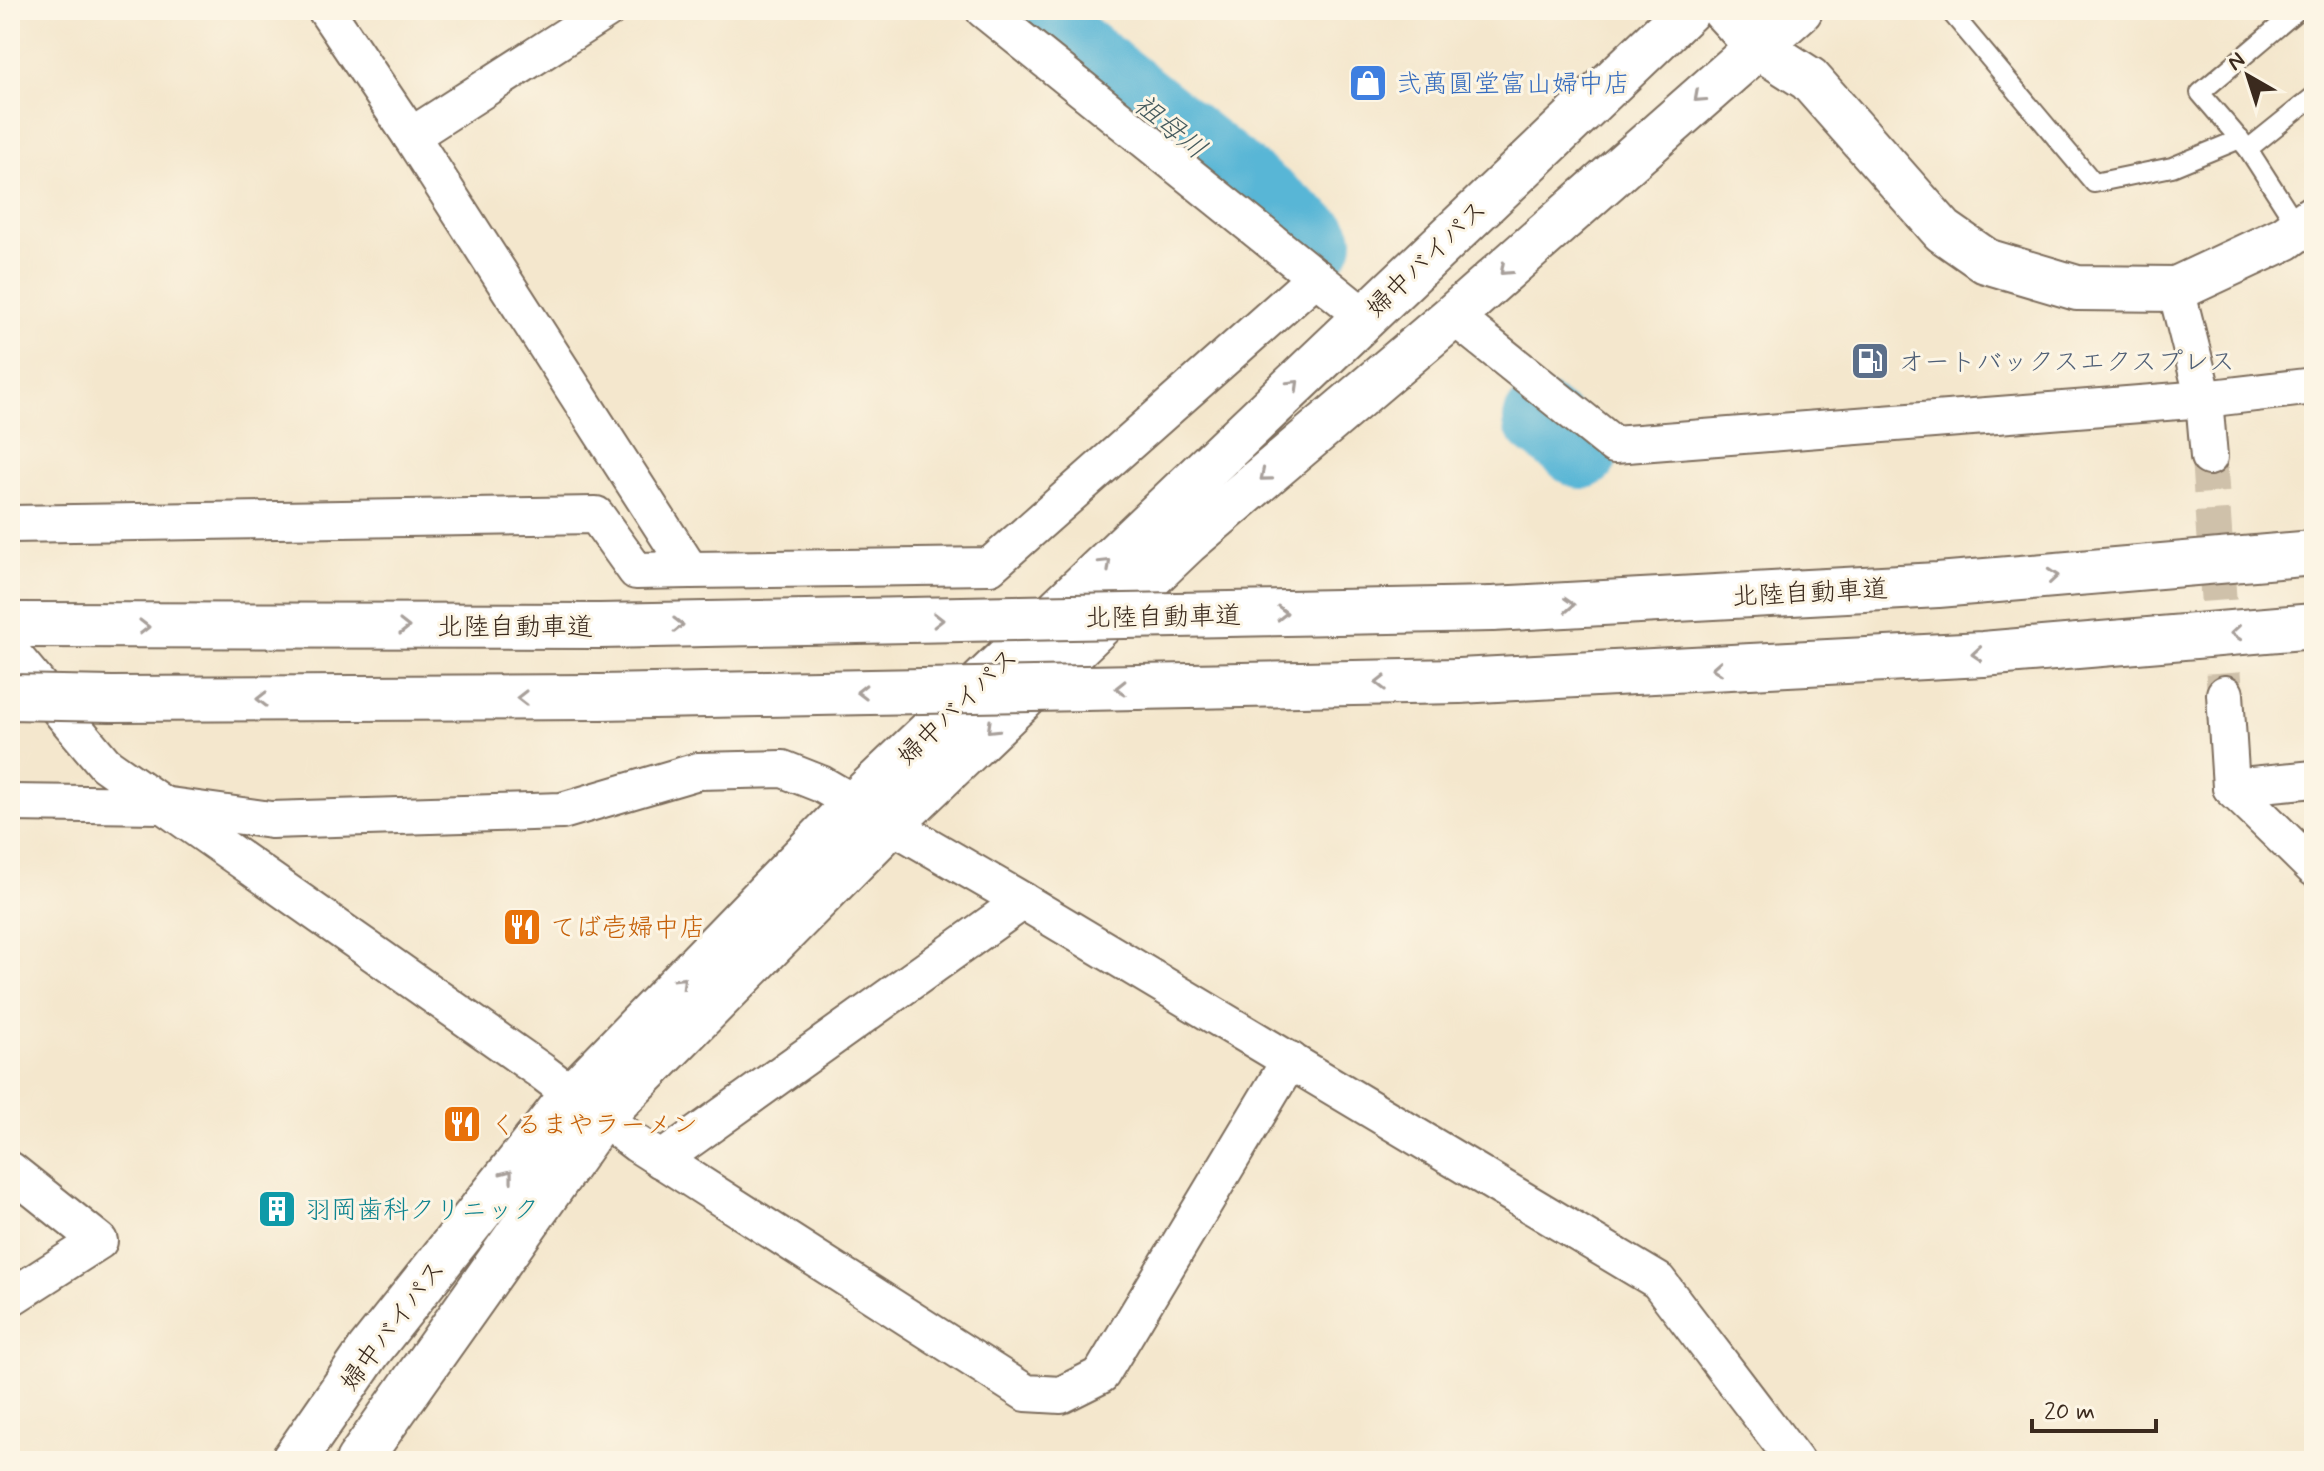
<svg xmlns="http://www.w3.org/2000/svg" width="2324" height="1471" viewBox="0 0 2324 1471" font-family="Mynerve,'Klee One',sans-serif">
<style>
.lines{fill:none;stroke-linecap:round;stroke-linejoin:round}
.river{stroke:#58b6d6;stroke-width:74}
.minor-tunnel{stroke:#cfc1aa;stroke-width:36;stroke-dasharray:36 18;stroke-linecap:butt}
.service-casing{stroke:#7c6c5b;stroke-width:22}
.minor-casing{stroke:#7c6c5b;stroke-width:40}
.trunk-casing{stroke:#7c6c5b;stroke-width:48}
.motorway-casing{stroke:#7c6c5b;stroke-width:48}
.service{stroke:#fff;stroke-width:18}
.minor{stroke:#fff;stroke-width:36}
.trunk{stroke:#fff;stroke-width:44}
.motorway{stroke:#fff;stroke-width:44}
.motorway-bridge-casing{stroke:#7c6c5b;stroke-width:48;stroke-linecap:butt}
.motorway-bridge{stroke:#fff;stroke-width:44}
.oneway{stroke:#a79f9a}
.labels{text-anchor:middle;stroke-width:6;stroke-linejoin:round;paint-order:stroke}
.shop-label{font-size:26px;fill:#366cbe;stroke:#fcf5e5;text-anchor:start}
.street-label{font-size:26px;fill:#3b2a1e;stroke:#fcf5e5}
.service-label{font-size:26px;fill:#4e5e75;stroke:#fcf5e5;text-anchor:start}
.food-label{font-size:26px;fill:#c56008;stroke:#fcf5e5;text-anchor:start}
.culture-label{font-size:26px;fill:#0d838f;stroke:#fcf5e5;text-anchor:start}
.water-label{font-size:28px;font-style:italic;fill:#455b5e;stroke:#fcf5e5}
</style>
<rect width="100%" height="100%" fill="#fcf5e5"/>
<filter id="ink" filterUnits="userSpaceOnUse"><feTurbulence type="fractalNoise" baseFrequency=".0125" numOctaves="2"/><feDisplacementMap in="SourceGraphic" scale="16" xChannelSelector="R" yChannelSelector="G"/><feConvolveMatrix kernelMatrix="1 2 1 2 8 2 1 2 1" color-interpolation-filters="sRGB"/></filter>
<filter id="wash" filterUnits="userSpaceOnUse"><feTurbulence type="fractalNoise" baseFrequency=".006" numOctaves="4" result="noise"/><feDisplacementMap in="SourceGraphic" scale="32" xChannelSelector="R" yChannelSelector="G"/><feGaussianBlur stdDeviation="1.8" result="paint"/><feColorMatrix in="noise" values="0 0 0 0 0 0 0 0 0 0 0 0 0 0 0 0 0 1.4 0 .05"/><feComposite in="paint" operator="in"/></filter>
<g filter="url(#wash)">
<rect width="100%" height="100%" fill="#f4e7cd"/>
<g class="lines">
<g class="river">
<polyline points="1026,10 1316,241"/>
<polyline points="1540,420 1582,452"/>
</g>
</g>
</g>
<g filter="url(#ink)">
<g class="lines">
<polyline class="minor-tunnel" points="2209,457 2225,694"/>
<defs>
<g id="service">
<polyline points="1949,10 2094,183 2172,167 2240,139"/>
<polyline points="2248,149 2200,93 2298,10"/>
<polyline points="2289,213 2248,149 2314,96"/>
</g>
<g id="minor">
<polyline points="326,10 411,136 690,570 990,566 1316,277"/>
<polyline points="984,10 1365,317"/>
<polyline points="411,136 607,10"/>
<polyline points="2176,289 2204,399 2209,457"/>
<polyline points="1453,316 1614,445 2204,399 2314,386"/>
<polyline points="10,524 596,515 636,571 690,570"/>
<polyline points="10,651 105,764 541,1071 637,1144 1026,1393 1061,1395 1101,1375 1290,1060"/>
<polyline points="2225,694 2231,787 2314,868"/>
<polyline points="2231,787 2314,779"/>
<polyline points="10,803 162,805 271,820 562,811 698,771 783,769 821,784 1023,901 1658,1281 1795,1461"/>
<polyline points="661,1160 1023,901"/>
<polyline points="10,1170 99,1241 10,1298"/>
</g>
<g id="trunk">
<polyline points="1724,10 1757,46 1809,79 1943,231 1986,261 2077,288 2176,289 2285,238 2314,217"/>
<polyline points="293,1461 369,1351 572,1095 855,803 1688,10"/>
<polyline points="358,1461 602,1116 889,826 1187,542 1453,316 1800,10"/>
</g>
<g id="motorway">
<polyline points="1492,609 1938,585 2314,553"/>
<polyline points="10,625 600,626"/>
<polyline points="1459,681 1983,654 2314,626"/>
<polyline points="112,699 600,697"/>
</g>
</defs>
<use href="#service" class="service-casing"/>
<use href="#minor" class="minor-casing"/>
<use href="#trunk" class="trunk-casing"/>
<use href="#motorway" class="motorway-casing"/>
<use href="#service" class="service"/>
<use href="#minor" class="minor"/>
<use href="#trunk" class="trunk"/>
<use href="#motorway" class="motorway"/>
<defs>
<g id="motorway-bridge">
<polyline points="600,626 1492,609"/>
<polyline points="10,697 112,699"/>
<polyline points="600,697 1459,681"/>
</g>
</defs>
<use href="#motorway-bridge" class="motorway-bridge-casing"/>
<use href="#motorway-bridge" class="motorway-bridge"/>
</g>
<defs><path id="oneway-chevron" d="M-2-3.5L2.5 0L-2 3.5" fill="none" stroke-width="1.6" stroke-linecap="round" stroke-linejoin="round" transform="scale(2)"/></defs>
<g class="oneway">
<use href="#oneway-chevron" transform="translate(1699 97) rotate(138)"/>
<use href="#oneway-chevron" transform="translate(1505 270) rotate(138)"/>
<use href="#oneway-chevron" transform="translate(1294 385) rotate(-44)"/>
<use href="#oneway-chevron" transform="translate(1265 476) rotate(140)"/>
<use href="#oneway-chevron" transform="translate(1106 564) rotate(-44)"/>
<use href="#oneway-chevron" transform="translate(2053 576) rotate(-5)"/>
<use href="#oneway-chevron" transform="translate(1569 605) rotate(-3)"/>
<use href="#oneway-chevron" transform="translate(1282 613) rotate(-1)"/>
<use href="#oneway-chevron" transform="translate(938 620) rotate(-1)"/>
<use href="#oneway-chevron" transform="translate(678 625) rotate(-1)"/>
<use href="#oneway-chevron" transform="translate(144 627)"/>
<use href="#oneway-chevron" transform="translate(404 627)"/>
<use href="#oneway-chevron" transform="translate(2236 633) rotate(175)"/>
<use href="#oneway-chevron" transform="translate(1977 654) rotate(176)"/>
<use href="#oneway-chevron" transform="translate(1717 668) rotate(177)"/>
<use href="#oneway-chevron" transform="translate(1381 683) rotate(179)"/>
<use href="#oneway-chevron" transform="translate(1121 688) rotate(179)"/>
<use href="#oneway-chevron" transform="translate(862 692) rotate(179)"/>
<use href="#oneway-chevron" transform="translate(522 698) rotate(180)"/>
<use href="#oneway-chevron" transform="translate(262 699) rotate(180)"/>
<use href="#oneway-chevron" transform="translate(992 728) rotate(136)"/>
<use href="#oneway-chevron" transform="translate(681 982) rotate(-46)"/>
<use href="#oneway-chevron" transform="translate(508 1175) rotate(-52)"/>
</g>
</g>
<defs>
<symbol id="shop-square" viewBox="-11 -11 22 22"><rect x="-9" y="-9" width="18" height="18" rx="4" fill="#3f7fe0" stroke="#fcf5e5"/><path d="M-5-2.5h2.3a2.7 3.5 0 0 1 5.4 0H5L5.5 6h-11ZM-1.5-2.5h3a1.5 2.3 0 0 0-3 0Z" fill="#fff"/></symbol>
<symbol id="fuel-square" viewBox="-11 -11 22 22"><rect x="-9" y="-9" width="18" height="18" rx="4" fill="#5c6f8a" stroke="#fcf5e5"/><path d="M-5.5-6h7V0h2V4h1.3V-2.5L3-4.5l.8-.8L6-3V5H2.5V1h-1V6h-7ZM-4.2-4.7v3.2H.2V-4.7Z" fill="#fff"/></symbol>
<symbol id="restaurant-square" viewBox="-11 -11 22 22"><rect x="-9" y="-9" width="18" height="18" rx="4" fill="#e8710a" stroke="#fcf5e5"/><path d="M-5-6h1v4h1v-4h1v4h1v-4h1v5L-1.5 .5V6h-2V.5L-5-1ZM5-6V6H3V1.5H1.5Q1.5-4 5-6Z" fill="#fff"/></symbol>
<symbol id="building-square" viewBox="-11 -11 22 22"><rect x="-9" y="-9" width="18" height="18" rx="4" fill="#0f9aa8" stroke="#fcf5e5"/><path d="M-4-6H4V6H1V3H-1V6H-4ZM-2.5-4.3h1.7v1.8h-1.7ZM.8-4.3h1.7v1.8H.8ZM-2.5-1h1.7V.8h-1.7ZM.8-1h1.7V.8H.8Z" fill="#fff"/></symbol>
</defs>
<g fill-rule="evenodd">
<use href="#shop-square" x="1346" y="61" width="44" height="44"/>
<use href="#fuel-square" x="1848" y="339" width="44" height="44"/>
<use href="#restaurant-square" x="500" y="905" width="44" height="44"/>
<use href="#restaurant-square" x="440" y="1102" width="44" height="44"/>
<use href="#building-square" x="255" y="1187" width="44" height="44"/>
</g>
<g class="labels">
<g class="shop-label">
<text x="1396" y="92">弐萬圓堂富山婦中店</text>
</g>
<g class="street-label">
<text transform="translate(1426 258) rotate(-44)" y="9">婦中バイパス</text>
<text transform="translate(1810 592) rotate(-3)" y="9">北陸自動車道</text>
<text transform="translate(1163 616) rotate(-1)" y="9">北陸自動車道</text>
<text x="515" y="635">北陸自動車道</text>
<text transform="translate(957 706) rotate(-44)" y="9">婦中バイパス</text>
<text transform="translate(392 1325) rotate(-53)" y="9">婦中バイパス</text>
</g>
<g class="service-label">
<text x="1898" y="370">オートバックスエクスプレス</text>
</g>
<g class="food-label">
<text x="550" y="936">てば壱婦中店</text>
<text x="490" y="1133">くるまやラーメン</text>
</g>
<g class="culture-label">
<text x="305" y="1218">羽岡歯科クリニック</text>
</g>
<g class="water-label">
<text transform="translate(1171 126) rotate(39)" y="10">祖母川</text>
</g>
</g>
<rect width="2324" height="1471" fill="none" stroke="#fcf5e5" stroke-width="40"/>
<g transform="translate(2248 76) rotate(321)" stroke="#fcf5e5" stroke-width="6" paint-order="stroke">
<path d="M0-6L14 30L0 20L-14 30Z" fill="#3b2a1e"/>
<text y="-12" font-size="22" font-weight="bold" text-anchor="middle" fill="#3b2a1e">N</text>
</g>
<path d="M2032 1419v12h124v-12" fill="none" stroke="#3b2a1e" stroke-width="4"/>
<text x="2044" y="1419" font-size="24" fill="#3b2a1e" stroke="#fcf5e5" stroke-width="6" paint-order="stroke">20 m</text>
</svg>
